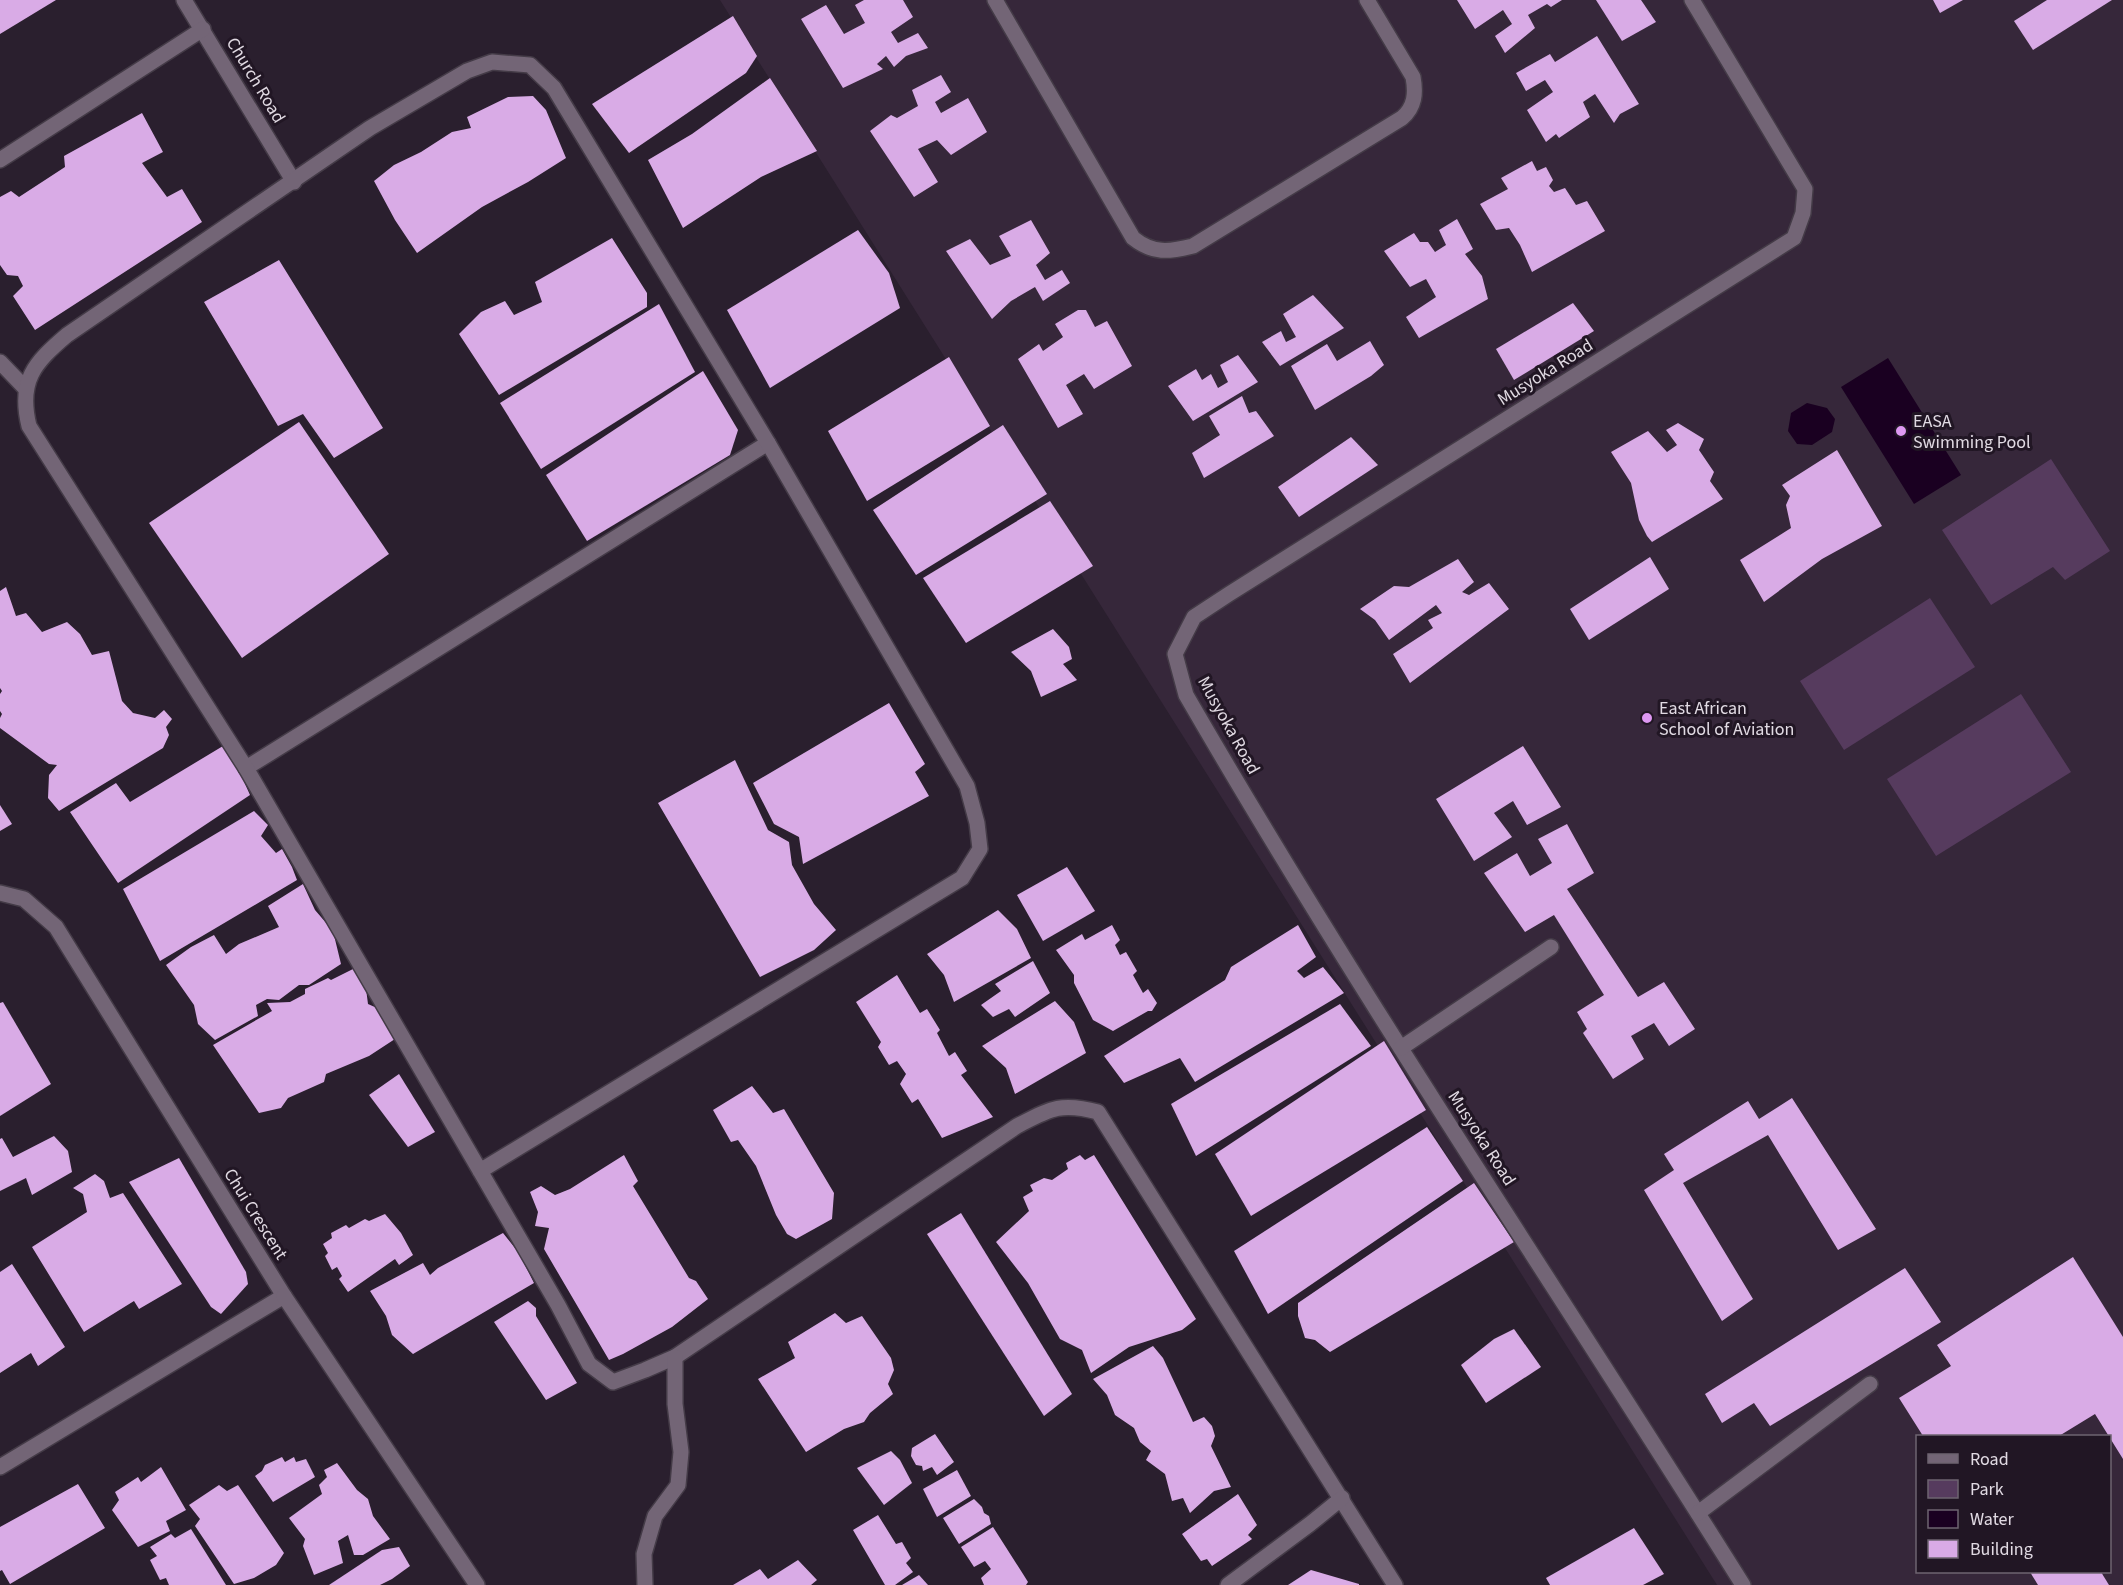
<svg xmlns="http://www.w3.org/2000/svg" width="2123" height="1585" viewBox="0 0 2123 1585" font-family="'Source Sans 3',sans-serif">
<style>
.built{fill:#36273a;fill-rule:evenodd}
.green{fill:#563b5e}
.water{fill:#1a0021}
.building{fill:#d9abe6}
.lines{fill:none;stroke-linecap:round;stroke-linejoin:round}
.minor-casing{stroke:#443b47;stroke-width:18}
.minor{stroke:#736576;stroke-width:15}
.poi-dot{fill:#de98f2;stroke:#211624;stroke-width:2}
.labels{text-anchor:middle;stroke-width:6;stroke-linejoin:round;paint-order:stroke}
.street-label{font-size:18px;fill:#e1dae3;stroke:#211624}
.poi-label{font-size:18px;fill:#e1dae3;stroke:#211624;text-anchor:start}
</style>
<rect width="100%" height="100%" fill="#2a1f2e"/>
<path class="built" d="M720,0H2123V1585H1717ZM1918,1436H2110V1572H1918Z"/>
<g class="green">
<polygon points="2051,459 2110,551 2065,580 2053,567 1991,605 1942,530"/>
<polygon points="1930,598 1975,667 1844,750 1800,681"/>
<polygon points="2021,694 2071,772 1936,856 1887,779"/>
</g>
<g class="water">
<polygon points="1888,358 1961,475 1914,504 1841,387"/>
<polygon points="1807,403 1827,408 1835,419 1832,432 1812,445 1797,444 1788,431 1791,413"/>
</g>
<g class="building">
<polygon points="0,0 56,0 0,34"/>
<polygon points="864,0 903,0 913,17 891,32 898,43 918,33 928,48 906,56 894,67 886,56 877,64 883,69 843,88 801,19 826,5 844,34 865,23 855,5"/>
<polygon points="1457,0 1562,0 1551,7 1547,4 1528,15 1535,28 1505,53 1495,36 1512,24 1503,10 1475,29"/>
<polygon points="1596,0 1641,0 1656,22 1622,41"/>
<polygon points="1933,0 1963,0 1940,13"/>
<polygon points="2047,0 2112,0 2033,50 2014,21"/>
<polygon points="733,16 757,56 746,73 629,153 592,104"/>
<polygon points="1597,36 1639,104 1620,114 1614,123 1595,94 1583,102 1590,117 1559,138 1556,134 1546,142 1527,110 1553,92 1545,80 1526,91 1516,73 1550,54 1555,62"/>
<polygon points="941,75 951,92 935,102 941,113 968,98 987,132 951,155 937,140 918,149 938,182 914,197 870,131 891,115 897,118 918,106 912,90"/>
<polygon points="770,78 817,151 761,177 683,228 648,160 692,134"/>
<polygon points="533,96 546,110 566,158 528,182 482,207 417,253 395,220 374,181 394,165 421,152 452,132 471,128 467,117 508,97"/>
<polygon points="142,113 163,152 142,163 167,197 182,189 202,222 35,330 13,296 23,286 18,276 7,275 0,265 0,197 11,191 19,197 65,167 64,156"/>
<polygon points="1532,161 1537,171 1546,167 1553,180 1549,186 1554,192 1565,188 1576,205 1587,201 1605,231 1532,272 1520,245 1509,228 1496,230 1480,204 1508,189 1501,178"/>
<polygon points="1457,219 1473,249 1465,254 1482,276 1488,299 1419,338 1406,317 1436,297 1426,279 1410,287 1384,251 1414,233 1420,242 1428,242 1435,252 1446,245 1439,230"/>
<polygon points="1031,220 1050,253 1036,265 1045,280 1062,270 1070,283 1043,301 1035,287 1011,301 992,319 946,251 970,239 990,265 1011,256 999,236"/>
<polygon points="858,230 889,273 900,308 770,388 727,310"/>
<polygon points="612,238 647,293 647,307 499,395 459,334 481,312 505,301 514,315 542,302 535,282"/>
<polygon points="279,260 383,428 334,458 303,414 278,426 204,302"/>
<polygon points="1313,295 1344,328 1280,366 1262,342 1281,331 1286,342 1296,337 1283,314"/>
<polygon points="1573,303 1594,331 1514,380 1496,349"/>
<polygon points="659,304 695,372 541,469 500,403"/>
<polygon points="1078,310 1086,310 1095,327 1107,321 1132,366 1094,389 1084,374 1066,385 1083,414 1058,428 1018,359 1039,344 1043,351 1063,337 1055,324"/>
<polygon points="1370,341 1384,365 1371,376 1315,410 1291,366 1327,344 1337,361"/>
<polygon points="1238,355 1258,382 1193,421 1168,386 1196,369 1202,380 1211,374 1218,388 1228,382 1220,365"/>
<polygon points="949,357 990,426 867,501 828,431"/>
<polygon points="703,371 738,430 730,455 587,541 546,475"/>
<polygon points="1242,396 1249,413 1256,411 1274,436 1204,478 1192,453 1220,435 1209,416"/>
<polygon points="299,422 389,554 242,658 149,523"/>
<polygon points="1678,423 1704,439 1699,450 1714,472 1710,481 1723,499 1652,542 1647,536 1639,520 1631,483 1611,452 1648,431 1667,452 1677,445 1666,430"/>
<polygon points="1003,425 1047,494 916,575 873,510"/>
<polygon points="1351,437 1378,465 1299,517 1278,487"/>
<polygon points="1837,450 1882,526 1822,559 1764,602 1740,560 1791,528 1786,505 1790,496 1782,485"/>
<polygon points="1050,501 1093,566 966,643 923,578"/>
<polygon points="1650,557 1669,589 1589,640 1570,609"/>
<polygon points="1458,559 1474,582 1462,592 1469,595 1489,583 1509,609 1410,683 1393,654 1433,628 1428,620 1442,613 1436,605 1389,640 1375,620 1360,609 1394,586 1409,587"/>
<polygon points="6,587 16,616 26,613 42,632 67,622 80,634 92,655 109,651 122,701 133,713 155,718 164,710 172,719 166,727 169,735 163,748 59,811 48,798 49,775 57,765 49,764 0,728 0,718 2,714 0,711 0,694 2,691 0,688 0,591"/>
<polygon points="1053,629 1069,647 1072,659 1063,664 1077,680 1041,697 1031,671 1011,652"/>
<polygon points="889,703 925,764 915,772 929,796 803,864 799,837 774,824 753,783"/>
<polygon points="223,746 238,768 250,795 118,883 70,812 116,783 130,802"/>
<polygon points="1523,746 1561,807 1527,825 1513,801 1494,813 1512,837 1474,861 1436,799"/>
<polygon points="735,760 768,830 789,842 792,865 814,904 836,930 814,950 760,977 658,803"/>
<polygon points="0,805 12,824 0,831"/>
<polygon points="254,811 268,825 261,836 276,853 282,849 292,867 297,880 160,961 123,889"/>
<polygon points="1567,824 1594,873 1567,889 1638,997 1664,982 1695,1029 1669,1046 1654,1023 1631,1036 1644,1059 1613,1079 1583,1033 1587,1029 1577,1012 1604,995 1554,915 1525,932 1484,873 1517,853 1530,876 1552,863 1538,839"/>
<polygon points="1067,867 1095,911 1043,941 1017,895"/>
<polygon points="303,884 315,910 333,931 341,964 309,985 299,985 279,1000 267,999 256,1005 258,1016 215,1040 198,1024 194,1005 166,965 191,947 214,935 226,954 239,944 279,927 268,906"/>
<polygon points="998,910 1017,929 1031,958 954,1002 944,975 927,954"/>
<polygon points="1112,925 1120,940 1115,945 1120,955 1126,952 1137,971 1133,975 1143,993 1148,989 1157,1003 1152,1011 1148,1011 1113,1031 1093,1020 1074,983 1074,975 1056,950 1082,934 1085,940"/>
<polygon points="1298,925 1316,957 1297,971 1304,978 1323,967 1344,993 1195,1082 1180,1058 1124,1083 1104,1056 1225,980 1231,967"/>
<polygon points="1033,961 1050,993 1015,1017 1009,1009 993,1017 981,1005 1001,991 995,984"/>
<polygon points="355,968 365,981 368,1004 377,1008 395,1039 369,1056 326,1074 324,1082 288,1098 281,1108 259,1113 213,1045 272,1011 267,1003 290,1002 305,994 305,989 328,978 331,980"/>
<polygon points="897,975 920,1013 927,1009 940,1030 937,1033 949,1056 955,1052 967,1071 961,1075 993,1117 942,1138 918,1099 912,1103 900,1084 906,1074 897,1061 889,1065 878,1047 881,1042 856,1002"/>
<polygon points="1055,1001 1074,1022 1086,1053 1015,1094 1006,1068 982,1046"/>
<polygon points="3,1002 51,1084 0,1116 0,1003"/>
<polygon points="1340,1004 1371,1046 1196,1156 1171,1104"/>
<polygon points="1384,1041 1426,1110 1251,1216 1215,1154"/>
<polygon points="399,1074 435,1132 408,1147 369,1095"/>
<polygon points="752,1086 773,1113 784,1109 834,1193 832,1219 796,1239 787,1234 776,1215 756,1166 738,1140 731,1142 713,1110"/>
<polygon points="1792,1098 1876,1229 1838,1250 1768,1135 1683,1183 1753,1299 1722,1321 1644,1190 1674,1170 1664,1154 1748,1101 1759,1119"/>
<polygon points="1427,1127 1463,1181 1268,1314 1234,1251"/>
<polygon points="54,1136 68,1151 72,1172 32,1195 26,1178 0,1191 0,1139 2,1138 13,1157"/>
<polygon points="624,1155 638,1181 633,1186 689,1278 696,1281 708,1299 672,1327 623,1354 609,1360 544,1249 549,1228 535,1226 538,1212 530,1192 541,1186 555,1195 570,1189"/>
<polygon points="1080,1155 1085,1160 1094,1155 1196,1319 1182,1330 1129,1347 1091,1373 1082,1350 1060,1339 1028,1283 996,1242 1029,1211 1023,1197 1033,1191 1030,1185 1044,1178 1052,1180 1068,1169 1066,1163"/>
<polygon points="179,1158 246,1272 248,1284 221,1314 211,1307 129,1182"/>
<polygon points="95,1174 104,1181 110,1198 123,1193 182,1284 139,1309 134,1301 84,1332 32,1247 87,1212 83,1194 73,1188"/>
<polygon points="1474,1183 1514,1242 1330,1352 1315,1340 1305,1338 1298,1316 1298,1303"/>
<polygon points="961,1213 1072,1394 1044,1416 927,1234"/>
<polygon points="385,1214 401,1233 413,1255 399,1265 395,1259 348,1292 339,1279 342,1276 337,1267 332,1270 325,1256 328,1253 323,1244 332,1238 331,1233 346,1225 349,1228 365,1219 369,1221"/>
<polygon points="503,1233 519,1253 534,1283 413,1354 392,1335 386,1316 370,1291 423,1263 430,1275 438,1268"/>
<polygon points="2073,1257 2123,1337 2123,1459 2095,1414 2059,1436 1923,1436 1899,1398 1951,1366 1937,1345"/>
<polygon points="12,1264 65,1347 38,1366 31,1353 0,1373 0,1272"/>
<polygon points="1905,1268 1941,1322 1770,1426 1754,1403 1722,1423 1705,1394"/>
<polygon points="528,1301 536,1308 536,1316 577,1383 546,1400 494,1322"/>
<polygon points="835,1313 846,1323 862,1316 891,1358 894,1370 888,1384 893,1394 870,1413 864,1422 844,1429 806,1452 758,1379 795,1358 788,1342"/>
<polygon points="1514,1329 1541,1367 1486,1403 1461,1365 1494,1339"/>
<polygon points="1153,1346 1163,1358 1193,1422 1204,1417 1212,1426 1215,1436 1211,1446 1231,1487 1214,1491 1190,1513 1183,1498 1172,1501 1165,1474 1146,1460 1151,1451 1140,1442 1134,1428 1115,1415 1107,1395 1093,1379"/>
<polygon points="935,1434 954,1462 937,1475 932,1467 923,1471 922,1466 916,1465 911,1456 912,1448"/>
<polygon points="891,1451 900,1460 912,1483 884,1505 857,1468"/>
<polygon points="282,1457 285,1462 294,1457 296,1462 306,1459 315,1477 273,1502 255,1476 262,1471 265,1465"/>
<polygon points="337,1463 357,1490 368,1499 373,1516 390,1539 363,1555 354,1555 348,1535 338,1541 343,1563 314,1575 303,1546 305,1539 289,1518 322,1494 319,1485 327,1477 324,1470"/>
<polygon points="161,1467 186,1510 166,1521 170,1531 138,1547 112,1510 119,1500 115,1492 138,1477 141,1482"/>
<polygon points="957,1470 971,1496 937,1517 923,1489"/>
<polygon points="78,1484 105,1528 10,1584 2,1570 0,1571 0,1527"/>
<polygon points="219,1485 227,1491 238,1485 284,1553 276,1565 254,1578 234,1584 195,1526 200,1519 189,1505"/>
<polygon points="1238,1494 1257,1525 1248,1535 1252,1539 1212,1566 1207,1559 1201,1561 1182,1534"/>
<polygon points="974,1499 982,1507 984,1513 989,1516 991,1524 959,1544 943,1518"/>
<polygon points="878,1515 896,1544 902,1542 911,1558 906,1563 913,1572 895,1585 885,1585 853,1530"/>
<polygon points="993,1527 1023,1574 1028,1582 1026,1585 984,1585 981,1578 991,1569 985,1561 974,1567 961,1547"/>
<polygon points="1634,1528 1664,1574 1643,1585 1550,1585 1546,1578"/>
<polygon points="191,1529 226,1585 169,1585 166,1578 160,1580 150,1560 157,1556 150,1547 171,1534 175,1538"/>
<polygon points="399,1547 410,1566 392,1579 380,1585 329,1585 382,1550"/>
<polygon points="798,1560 817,1580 811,1585 733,1585 760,1569 768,1579"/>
<polygon points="1311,1570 1359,1584 1359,1585 1288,1585"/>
<polygon points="2030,1572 2101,1572 2109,1585 2038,1585"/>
<polygon points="919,1575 928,1585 902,1585"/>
</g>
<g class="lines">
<defs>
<g id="minor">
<polyline points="184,0 294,182"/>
<path d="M995,0L1133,238C1153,254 1169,252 1193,246L1402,118C1415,107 1416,93 1413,77L1367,0"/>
<path d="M1692,0L1805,189L1803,213L1794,238L1229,594L1194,617L1175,654L1186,695C1361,998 1557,1288 1743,1585"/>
<polyline points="0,160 203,29"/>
<polyline points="0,362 26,389"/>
<polyline points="246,768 768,443"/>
<polyline points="0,893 24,899 56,927 284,1296 0,1467"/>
<polyline points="1401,1048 1551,947"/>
<path d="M480,1171L962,878L980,849L977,823L967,786L768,443L554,88L530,65L492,62L467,71L370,128L67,335C34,363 18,381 29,426L246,768L558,1305L589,1364L613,1382L645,1370L675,1357L1017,1126C1050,1109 1060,1102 1098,1112L1395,1585"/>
<polyline points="284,1296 477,1585"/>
<polyline points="1698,1513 1870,1384"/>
<polyline points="645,1585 644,1554 655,1516 678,1485 681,1452 675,1404 675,1357"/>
<polyline points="1228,1585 1310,1524 1342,1498"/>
</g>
</defs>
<use href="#minor" class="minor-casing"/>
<use href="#minor" class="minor"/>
</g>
<g class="poi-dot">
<circle cx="1901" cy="431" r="6"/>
<circle cx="1647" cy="718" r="6"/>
</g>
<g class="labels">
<g class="street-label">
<text transform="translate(256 80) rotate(59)" y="6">Church Road</text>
<text transform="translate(1545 372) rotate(-32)" y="6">Musyoka Road</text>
<text transform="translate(1229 725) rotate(61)" y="6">Musyoka Road</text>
<text transform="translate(1482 1138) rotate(57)" y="6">Musyoka Road</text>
<text transform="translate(256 1214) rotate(58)" y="6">Chui Crescent</text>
</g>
<g class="poi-label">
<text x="1913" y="427">EASA<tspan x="1913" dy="21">Swimming Pool</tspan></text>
<text x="1659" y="714">East African<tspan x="1659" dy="21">School of Aviation</tspan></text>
</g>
</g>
<rect x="1916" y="1435" width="195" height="138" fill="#211624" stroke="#6e6470" stroke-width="1.5"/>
<rect x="1928" y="1454" width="30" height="9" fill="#736576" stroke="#6e6470" stroke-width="1.5"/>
<text x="1970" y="1465" font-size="18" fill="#e1dae3">Road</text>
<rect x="1928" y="1480" width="30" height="18" fill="#563b5e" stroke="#6e6470" stroke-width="1.5"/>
<text x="1970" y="1495" font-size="18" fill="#e1dae3">Park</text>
<rect x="1928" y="1510" width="30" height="18" fill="#1a0021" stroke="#6e6470" stroke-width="1.5"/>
<text x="1970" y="1525" font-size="18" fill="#e1dae3">Water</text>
<rect x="1928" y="1540" width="30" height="18" fill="#d9abe6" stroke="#6e6470" stroke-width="1.5"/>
<text x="1970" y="1555" font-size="18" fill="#e1dae3">Building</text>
</svg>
